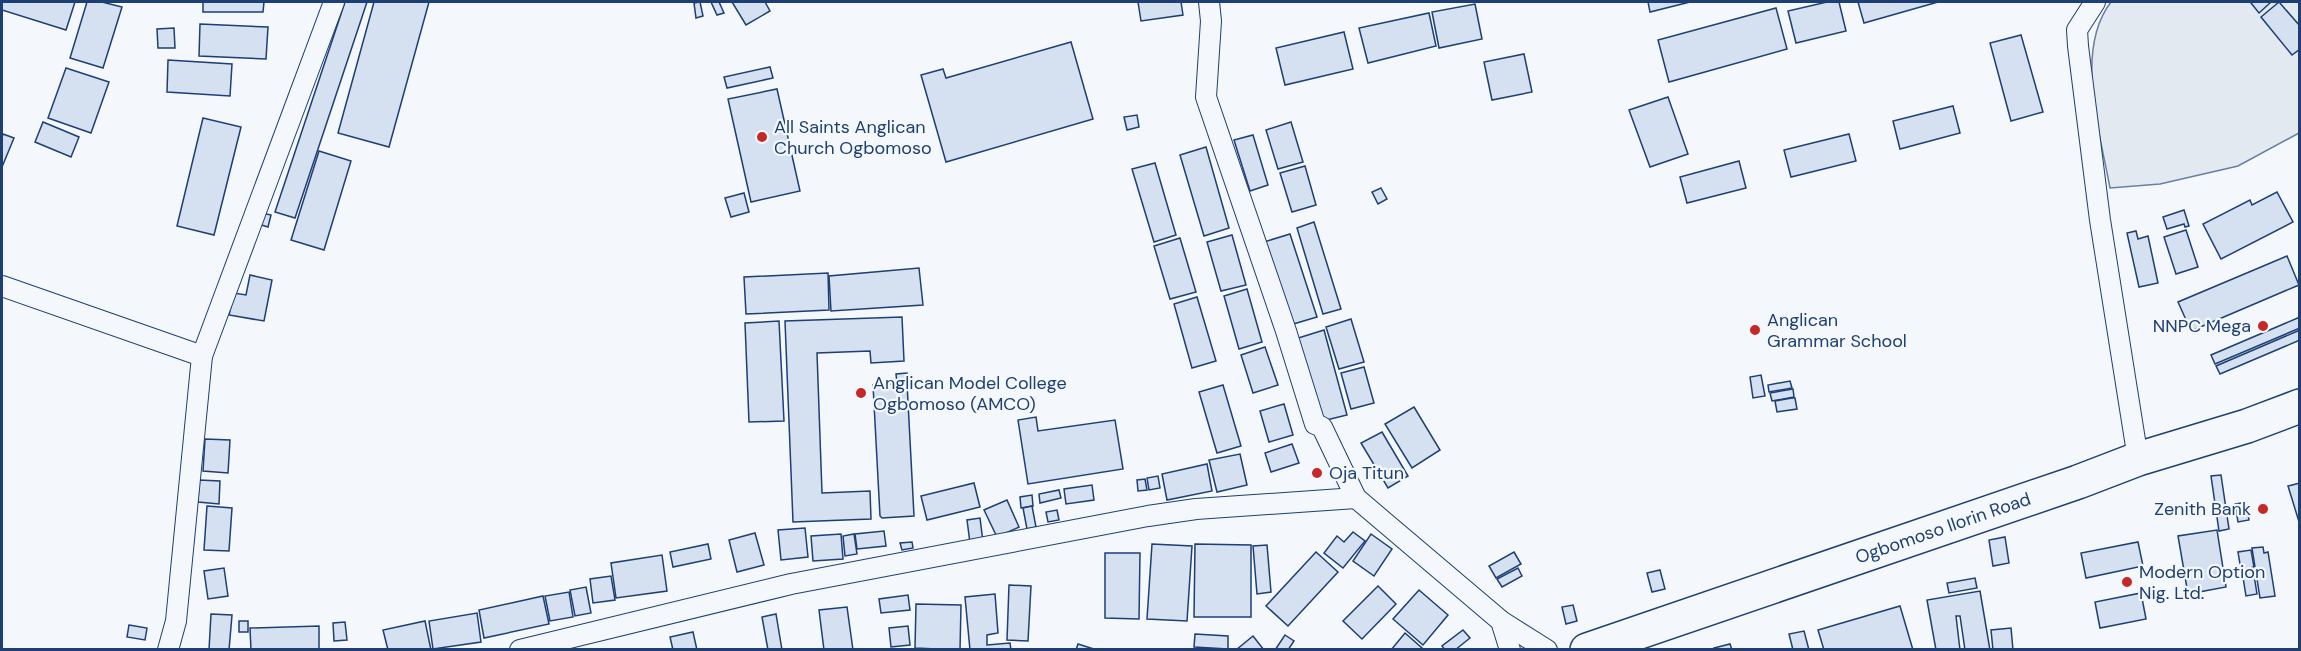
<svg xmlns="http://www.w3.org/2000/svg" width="2301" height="651" viewBox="0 0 2301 651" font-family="'DM Sans',sans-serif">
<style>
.green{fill:#e3e9f0;stroke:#687fa3;stroke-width:1.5}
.building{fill:#d5e0f0;stroke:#1d3f73;stroke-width:1.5}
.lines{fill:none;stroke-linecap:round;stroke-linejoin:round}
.street-casing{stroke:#1d3f73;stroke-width:22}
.highway-casing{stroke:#1d3f73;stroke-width:36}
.street{stroke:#f4f7fb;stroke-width:20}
.highway{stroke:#f4f7fb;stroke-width:33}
.poi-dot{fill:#c62828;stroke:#f4f7fb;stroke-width:2}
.labels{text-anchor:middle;stroke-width:4.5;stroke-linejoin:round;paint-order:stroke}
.poi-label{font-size:18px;fill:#1d3f73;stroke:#f4f7fb;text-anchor:start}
.street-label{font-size:18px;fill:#1d3f73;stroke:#f4f7fb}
</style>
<rect width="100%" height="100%" fill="#f4f7fb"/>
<path class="green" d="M2111,2H2299V133L2238,166L2160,184L2110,188C2100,132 2074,50 2111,2Z"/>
<g class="building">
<polygon points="2,2 75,2 66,30 2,10"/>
<polygon points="87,2 102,2 122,7 103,68 70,58"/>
<polygon points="203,2 264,2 263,12 203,12"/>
<polygon points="345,2 367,2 295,218 275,212"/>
<polygon points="374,2 429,2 389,147 338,133"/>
<polygon points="700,2 703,16 696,18 694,3"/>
<polygon points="711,2 719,2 724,13 717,15"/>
<polygon points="732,2 765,2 770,11 746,25"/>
<polygon points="1138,2 1181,2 1183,15 1141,21"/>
<polygon points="1648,2 1690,2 1650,12"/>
<polygon points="1827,2 1839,2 1846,31 1796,43 1788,11"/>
<polygon points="1858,2 1938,2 1864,23"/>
<polygon points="2253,2 2268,2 2270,3 2259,13 2251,3"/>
<polygon points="2279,2 2300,26 2300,49 2292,55 2261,17"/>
<polygon points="1475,4 1482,39 1439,48 1432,12"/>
<polygon points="1776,8 1787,49 1669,82 1658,40"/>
<polygon points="1429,13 1436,46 1368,63 1359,28"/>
<polygon points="200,24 268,27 266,59 199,56"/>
<polygon points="174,28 175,48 158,48 157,29"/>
<polygon points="1344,32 1353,69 1285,85 1276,48"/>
<polygon points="2021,35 2043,112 2011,121 1990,43"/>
<polygon points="1071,42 1093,119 946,162 921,75 943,69 946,78"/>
<polygon points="1524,54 1532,92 1492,100 1484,62"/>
<polygon points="168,60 232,64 230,96 167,92"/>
<polygon points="770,67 773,78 727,88 724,77"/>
<polygon points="66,68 109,82 91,133 48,118"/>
<polygon points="777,89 800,191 751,202 728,99"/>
<polygon points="1668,97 1688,154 1650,167 1629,110"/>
<polygon points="1953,106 1960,133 1900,149 1893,121"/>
<polygon points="1137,115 1139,127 1127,130 1124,117"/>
<polygon points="203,118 241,127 214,235 177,226"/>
<polygon points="43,122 79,137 71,157 35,142"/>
<polygon points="1291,122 1303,162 1278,169 1266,130"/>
<polygon points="3,134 14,138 2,167 2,137"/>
<polygon points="1849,134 1856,161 1791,177 1784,150"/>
<polygon points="1253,135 1268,185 1250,191 1234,140"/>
<polygon points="1206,147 1229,228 1204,236 1180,155"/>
<polygon points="319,151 351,161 324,250 291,240"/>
<polygon points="1739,161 1746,188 1687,203 1680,177"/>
<polygon points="1155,163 1176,235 1154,242 1132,169"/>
<polygon points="1305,166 1316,205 1292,212 1280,173"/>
<polygon points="1381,188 1387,199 1378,204 1372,192"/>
<polygon points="2277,192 2293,222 2221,259 2203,224 2250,200 2252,205"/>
<polygon points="744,193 749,212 731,217 725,198"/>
<polygon points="2184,210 2189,226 2185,227 2184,224 2167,229 2163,217"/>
<polygon points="262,213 271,215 268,227 258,224"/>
<polygon points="1314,222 1341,309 1323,314 1297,228"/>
<polygon points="2186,230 2198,267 2176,274 2164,237"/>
<polygon points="2136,231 2138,239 2148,236 2158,283 2139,287 2127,233"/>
<polygon points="1290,234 1317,317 1290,325 1264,242"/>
<polygon points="1232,235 1246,285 1221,291 1207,242"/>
<polygon points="1180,238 1196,292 1170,299 1154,246"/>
<polygon points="2287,256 2299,285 2191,331 2178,302"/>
<polygon points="919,268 923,305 831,311 829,276"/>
<polygon points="828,273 829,310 746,314 744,277"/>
<polygon points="250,275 272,280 264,321 229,315 234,293 246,295"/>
<polygon points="1247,289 1262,342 1239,349 1224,296"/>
<polygon points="1197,297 1216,361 1192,368 1174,304"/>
<polygon points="902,317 904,361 871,363 870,351 817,353 822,493 870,491 871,519 793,522 785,321"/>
<polygon points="2300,317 2300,328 2215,364 2211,355"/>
<polygon points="1351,319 1364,362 1339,369 1326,327"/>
<polygon points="779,321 784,421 749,422 745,323"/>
<polygon points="1324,330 1347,415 1318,422 1295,339"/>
<polygon points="2300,330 2300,340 2220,374 2216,366"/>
<polygon points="1265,347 1278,385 1253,393 1241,355"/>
<polygon points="1364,367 1374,403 1351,409 1341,373"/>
<polygon points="907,373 909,381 897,383 896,374"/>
<polygon points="1761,375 1765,396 1753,398 1750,377"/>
<polygon points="1790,381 1792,388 1769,392 1768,385"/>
<polygon points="907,383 914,516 882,518 880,516 873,385"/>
<polygon points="1223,385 1241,446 1217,453 1199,392"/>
<polygon points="1793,389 1794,397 1772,401 1770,393"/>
<polygon points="1792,398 1795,398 1797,409 1777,412 1775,401"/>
<polygon points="1284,404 1293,435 1269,442 1260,411"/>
<polygon points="1414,407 1440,450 1412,468 1385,424"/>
<polygon points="1036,417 1038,431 1115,420 1123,469 1028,484 1018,420"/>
<polygon points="1382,432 1408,476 1388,488 1361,443"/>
<polygon points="205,439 230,440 228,473 203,471"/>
<polygon points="1292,444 1299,463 1271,472 1265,453"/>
<polygon points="1240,454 1247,485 1217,492 1209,460"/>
<polygon points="1207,464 1212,491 1167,500 1162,474"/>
<polygon points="2221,475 2229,529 2219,531 2211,476"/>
<polygon points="1158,476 1160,488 1149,490 1147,478"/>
<polygon points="1145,479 1147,490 1138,491 1137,480"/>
<polygon points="199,480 220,481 219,504 198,502"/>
<polygon points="974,483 980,507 927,520 921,496"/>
<polygon points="2300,483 2300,525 2288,486"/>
<polygon points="1092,485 1094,500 1066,504 1064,489"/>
<polygon points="1059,490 1061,498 1040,503 1039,494"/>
<polygon points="1032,495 1033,506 1021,508 1020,497"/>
<polygon points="1007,500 1019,527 997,537 984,510"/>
<polygon points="2246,502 2249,520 2238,522 2235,504"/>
<polygon points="207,506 232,508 229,551 204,550"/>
<polygon points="1032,506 1036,527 1027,529 1023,508"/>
<polygon points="1057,510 1059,520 1048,522 1046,512"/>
<polygon points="980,518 983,542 970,543 967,520"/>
<polygon points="805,528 808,557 781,560 778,530"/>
<polygon points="2217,530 2226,587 2188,594 2178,536"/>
<polygon points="884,531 886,546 857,549 855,534"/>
<polygon points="1353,532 1365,541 1343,568 1324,553 1337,536 1344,542"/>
<polygon points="755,533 764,565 737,572 729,540"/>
<polygon points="841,534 843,559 813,561 811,536"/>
<polygon points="854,534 857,554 845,556 843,536"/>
<polygon points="1371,534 1392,549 1374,576 1353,561"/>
<polygon points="2005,537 2009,563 1993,566 1989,540"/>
<polygon points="912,542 913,548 902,550 900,543"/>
<polygon points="2138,542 2143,566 2086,578 2081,553"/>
<polygon points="708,544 711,559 673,567 670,552"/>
<polygon points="1152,544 1192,546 1187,621 1147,619"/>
<polygon points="1195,544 1251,545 1251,617 1194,617"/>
<polygon points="1267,545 1271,592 1257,594 1253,546"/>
<polygon points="2263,547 2264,553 2268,552 2275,596 2260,598 2252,548"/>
<polygon points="2251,550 2254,567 2241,570 2238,552"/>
<polygon points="1316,552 1338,572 1288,626 1266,606"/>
<polygon points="1514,552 1521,564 1496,578 1489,566"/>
<polygon points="1105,553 1140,553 1139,619 1105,618"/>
<polygon points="662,555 667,591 616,598 611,563"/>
<polygon points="224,568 228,596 208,599 204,571"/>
<polygon points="1518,568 1522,576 1502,587 1497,579"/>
<polygon points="2253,569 2257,594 2246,596 2242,571"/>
<polygon points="1660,570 1665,589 1652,592 1647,573"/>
<polygon points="611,576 615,600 593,603 590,579"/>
<polygon points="1975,578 1977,588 1949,593 1947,583"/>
<polygon points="1009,585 1031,586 1028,641 1007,640"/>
<polygon points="1378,586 1396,604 1362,639 1343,621"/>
<polygon points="586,587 591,613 575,616 570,590"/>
<polygon points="1419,590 1448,615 1423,645 1393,619"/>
<polygon points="1980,591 1990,650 1965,650 1960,616 1956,616 1960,650 1936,650 1927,600"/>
<polygon points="569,592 573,617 550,621 545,596"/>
<polygon points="2141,593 2146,619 2100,628 2095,602"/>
<polygon points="995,594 998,633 987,635 987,645 1010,643 1011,650 970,650 965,597"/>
<polygon points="908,595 910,610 881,613 879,599"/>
<polygon points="543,596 549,624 484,638 479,610"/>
<polygon points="916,604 961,605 960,650 915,648"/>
<polygon points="1573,605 1577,621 1566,624 1562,607"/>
<polygon points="1900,606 1913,650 1824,650 1818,630"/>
<polygon points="847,607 853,650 824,650 819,610"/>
<polygon points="477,613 481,642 433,649 429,621"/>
<polygon points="211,614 232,615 229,650 209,650"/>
<polygon points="776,614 782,650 768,650 762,617"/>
<rect x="239" y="621" width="9" height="11"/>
<polygon points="425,621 431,650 388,650 383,630"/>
<polygon points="345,622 347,640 334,641 333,623"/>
<polygon points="129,625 147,628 145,640 127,637"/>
<polygon points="319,626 319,650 251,650 250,628"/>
<polygon points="908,626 910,645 891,647 889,628"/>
<polygon points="2011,628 2013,650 1993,650 1991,630"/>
<polygon points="1463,630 1470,638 1455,650 1445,650 1442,646"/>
<polygon points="1804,631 1809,650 1793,650 1789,634"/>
<polygon points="693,632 697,650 673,650 670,637"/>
<polygon points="1405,633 1422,648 1421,650 1391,650"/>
<polygon points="1195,634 1228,636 1228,649 1194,647"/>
<polygon points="1285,635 1294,641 1288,650 1275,650"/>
<polygon points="1253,636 1264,650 1236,650"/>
<polygon points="1078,644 1097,650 1076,650"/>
<polygon points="1730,644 1732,650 1715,650 1714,648"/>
</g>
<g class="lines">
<defs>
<g id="street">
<polyline points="1209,2 1211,21 1206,97 1286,331 1315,424 1322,427 1356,498 1501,621 1547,650"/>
<polyline points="2095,2 2077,30 2078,46 2100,220 2138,459"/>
<polyline points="2,286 202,356"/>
<polyline points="1501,621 1510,650"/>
<polyline points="168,650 176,621 202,356 334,2"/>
<polyline points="520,650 791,584 1148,516 1196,509 1356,498"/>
</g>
<polyline id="highway" points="1587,650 2078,482 2138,459 2247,426 2300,406"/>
</defs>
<use href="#street" class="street-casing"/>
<use href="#highway" class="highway-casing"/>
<use href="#street" class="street"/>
<use href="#highway" class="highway"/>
</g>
<g class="poi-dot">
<circle cx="762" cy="137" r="6"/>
<circle cx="2263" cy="326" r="6"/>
<circle cx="1755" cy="330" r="6"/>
<circle cx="861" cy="393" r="6"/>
<circle cx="1317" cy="473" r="6"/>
<circle cx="2263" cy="509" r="6"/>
<circle cx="2127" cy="582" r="6"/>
</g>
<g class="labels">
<g class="poi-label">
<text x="774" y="133">All Saints Anglican<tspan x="774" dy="21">Church Ogbomoso</tspan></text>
<text x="1767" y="326">Anglican<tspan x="1767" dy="21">Grammar School</tspan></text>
<text x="2251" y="332" text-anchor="end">NNPC Mega</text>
<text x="873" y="389">Anglican Model College<tspan x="873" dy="21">Ogbomoso (AMCO)</tspan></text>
<text x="1329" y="479">Oja Titun</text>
<text x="2251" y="515" text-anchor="end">Zenith Bank</text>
<text x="2139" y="578">Modern Option<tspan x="2139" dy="21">Nig. Ltd.</tspan></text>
</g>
<g class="street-label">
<text transform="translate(1943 528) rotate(-19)" y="6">Ogbomoso Ilorin Road</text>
</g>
</g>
<rect width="2301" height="651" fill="none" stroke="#1d3f73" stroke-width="6"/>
</svg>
